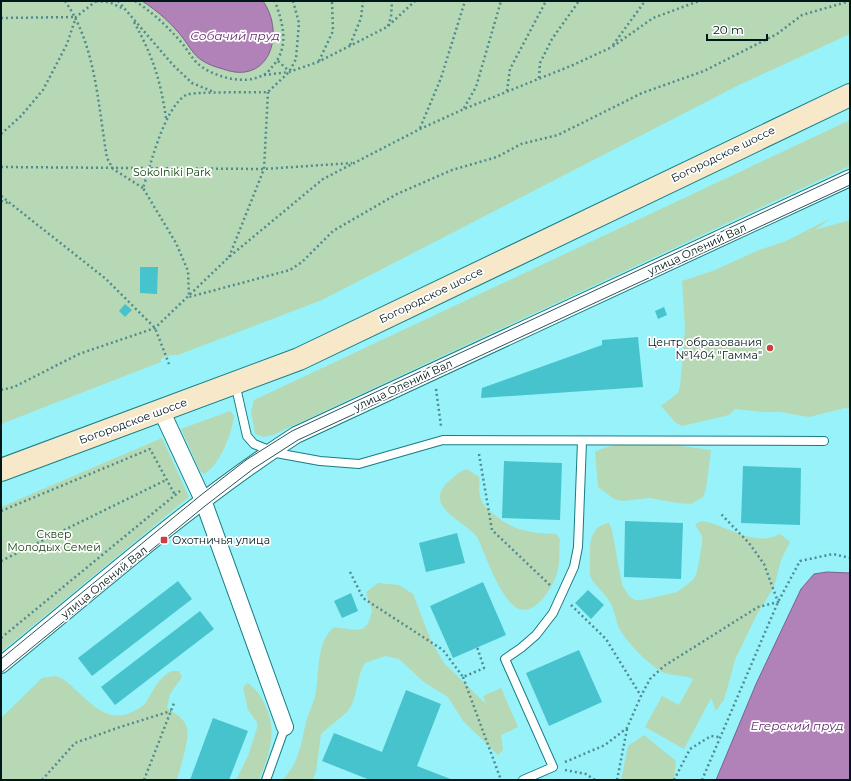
<svg xmlns="http://www.w3.org/2000/svg" width="851" height="781" viewBox="0 0 851 781" font-family="Montserrat,sans-serif">
<style>
.green{fill:#b7d8b4}
.water{fill:#b182b7;stroke:#7c6288}
.building{fill:#46c3cc}
.lines{fill:none;stroke-linecap:round;stroke-linejoin:round}
.service-casing{stroke:#167d84;stroke-width:10}
.minor-casing{stroke:#167d84;stroke-width:18}
.secondary-casing{stroke:#167d84;stroke-width:24}
.path{stroke:#508b8f;stroke-width:2.5;stroke-dasharray:2 3;stroke-linecap:butt}
.service{stroke:#fff;stroke-width:8}
.minor{stroke:#fff;stroke-width:16}
.secondary{stroke:#f7e8ca;stroke-width:22}
.tram{stroke:#2a5357;stroke-width:1}
.poi-dot{fill:#ce3e45;stroke:#fff;stroke-width:1.5}
.labels{text-anchor:middle;stroke-width:3.5;stroke-linejoin:round;paint-order:stroke}
.street-label{font-size:11px;fill:#001719;stroke:#fff}
.park-label{font-size:11px;fill:#11430e;stroke:#fff}
.poi-label{font-size:11px;fill:#001719;stroke:#fff;text-anchor:end}
.water-label{font-size:12px;font-style:italic;fill:#652c6d;stroke:#fff}
</style>
<rect width="100%" height="100%" fill="#98f2f9"/>
<g class="green">
<path d="M1,1H850V34L739,85L322,300L178,355C172,354 167,356 161,359V362L1,424Z"/>
<polygon points="850,120 850,166 273,435 264,437 255,434 251,411 254,400"/>
<polygon points="831,218 815,230 850,220 850,409 845,408 809,417 780,412 765,412 735,409 729,415 682,426 676,423 661,406 678,393 680,386 685,327 682,281 715,270 759,250 786,241"/>
<path d="M230,411L234,416C232,433 220,465 204,474L200,471L181,429Z"/>
<polygon points="162,438 189,497 1,652 1,507"/>
<path d="M666,444L711,450L706,489L703,497L691,504L677,503L650,498L622,501L614,499L598,487L595,452C615,441 644,445 666,444Z"/>
<path d="M467,469L479,477C480,484 478,492 481,499C483,506 489,511 495,515C513,531 532,533 556,534L560,539C559,551 560,563 557,573C552,590 531,622 513,605C498,592 486,556 477,537C466,522 423,507 447,483C454,477 459,471 467,469Z"/>
<path d="M702,521C728,525 753,548 780,534L790,542L781,560L774,587L756,616L735,660L724,700L716,711L711,698L684,749L645,727L662,696L679,705L693,679C680,673 668,678 656,668C643,658 627,643 619,628C615,618 614,607 608,599C603,592 595,585 591,578C589,573 590,567 590,562C590,547 588,526 609,523L612,530L622,585L629,596L635,600H642L677,592L693,580L697,572L702,544V536L695,524Z"/>
<path d="M378,583L399,585L413,594L432,643L444,663L486,704L483,696L501,688L518,727L501,735L503,750L498,755L463,721L448,697L425,683L399,659L385,656L365,663C356,677 358,698 348,711C340,719 329,726 321,734L316,772L313,779L282,780C299,764 301,744 306,722C308,713 313,705 315,696C320,675 315,643 334,627L355,630L362,629L368,624L372,611L366,592Z"/>
<path d="M172,671H179L182,677L170,694L167,708C175,713 184,718 187,728C190,739 180,768 177,780H1V718L42,678L56,676L63,679C84,694 103,726 132,712C137,710 145,705 147,701C153,690 160,676 172,671Z"/>
<path d="M247,683C254,687 259,693 263,701C278,729 271,751 259,780H236L248,756L257,728V722L248,710L243,688Z"/>
<polygon points="644,735 676,761 674,780 621,780 628,746"/>
</g>
<g class="water">
<path d="M142,1H263C286,34 269,86 223,69C216,67 209,65 203,61C194,56 189,46 183,38C172,24 158,11 142,1Z"/>
<polygon points="827,572 850,573 850,780 716,780 756,684 801,589 814,574"/>
</g>
<g class="building">
<polygon points="140,267 158,267 157,294 140,293"/>
<polygon points="125,304 132,310 125,317 119,311"/>
<polygon points="664,307 667,315 658,319 655,311"/>
<polygon points="638,337 643,387 481,398 482,388 602,345 602,340"/>
<polygon points="504,461 562,463 560,520 502,518"/>
<polygon points="743,466 801,468 800,525 741,523"/>
<polygon points="625,521 683,523 681,579 624,577"/>
<polygon points="457,533 465,563 426,572 419,543"/>
<polygon points="178,581 192,599 92,676 78,658"/>
<polygon points="483,582 506,635 453,658 430,606"/>
<polygon points="588,590 604,605 591,619 575,603"/>
<polygon points="351,593 358,611 342,618 334,601"/>
<polygon points="200,611 214,629 115,705 101,687"/>
<polygon points="579,650 602,702 549,726 526,673"/>
<polygon points="406,690 441,704 417,766 453,780 370,780 322,761 334,733 382,752"/>
<polygon points="213,718 248,731 229,780 190,780"/>
</g>
<g class="lines">
<defs>
<g id="service">
<polyline points="235,383 247,436 254,444 276,453 320,461 359,464 443,440 824,441"/>
<polyline points="266,780 285,727"/>
<polyline points="523,780 553,767 505,659 521,648 536,635 553,613 574,567 578,547 582,441"/>
</g>
<g id="minor">
<polyline points="161,410 203,500 285,727"/>
<path d="M1,665C97,587 191,503 296,435L850,178"/>
</g>
<polyline id="secondary" points="1,470 299,359 850,95"/>
</defs>
<use href="#service" class="service-casing"/>
<use href="#minor" class="minor-casing"/>
<use href="#secondary" class="secondary-casing"/>
<g class="path">
<path d="M65,1C96,45 98,106 107,158L113,169L143,188"/>
<polyline points="96,1 109,2 124,9"/>
<polyline points="118,1 173,65 192,83 214,92"/>
<path d="M135,1C152,12 167,26 181,42C188,50 192,60 202,67C218,78 246,85 263,75C267,74 270,69 272,67C290,47 283,24 275,1"/>
<path d="M293,1L299,23L296,59L289,72L268,92C255,93 194,91 186,95C164,108 151,164 143,188L176,243L188,271L189,297L290,270L302,262L333,231L397,194L452,170L497,157L521,144L558,135L642,93L704,71L777,34L802,15L850,1"/>
<polyline points="1,18 76,17"/>
<path d="M134,22C153,57 160,78 166,118"/>
<polyline points="388,26 391,17 392,1"/>
<polyline points="350,45 361,18 363,1"/>
<polyline points="613,45 645,1"/>
<polyline points="278,61 289,71"/>
<polyline points="319,61 333,31 332,1"/>
<polyline points="264,75 289,72 318,62 387,27 415,1"/>
<polyline points="539,78 540,63 552,39 579,1"/>
<polyline points="507,91 510,69 546,1"/>
<polyline points="464,108 476,87 501,1"/>
<polyline points="420,128 441,78 465,1"/>
<polyline points="1,134 21,116 43,90 67,44 76,17 96,1"/>
<polyline points="1,167 264,169 352,163"/>
<polyline points="1,196 106,279 155,328 169,364"/>
<polyline points="1,201 8,203"/>
<polyline points="229,257 264,169 268,92"/>
<polyline points="436,389 441,426"/>
<polyline points="1,390 14,387 79,354 155,328 229,257 323,179 420,129 464,109 573,65 612,47 653,18 699,1"/>
<polyline points="479,454 492,530 551,586"/>
<polyline points="1,511 150,449 175,495"/>
<polyline points="1,561 166,480"/>
<polyline points="350,572 363,598 443,650 463,677 484,668 477,647"/>
<polyline points="571,605 606,639 641,696"/>
<polyline points="1,638 180,491"/>
<polyline points="463,677 501,780"/>
<polyline points="565,762 605,745 627,728 641,696 650,679 664,666 758,607 778,602 764,564 749,543 721,514"/>
<polyline points="565,770 586,774 595,780"/>
<polyline points="42,780 75,743 120,727 171,711"/>
<polyline points="144,780 174,703"/>
<polyline points="617,780 627,729"/>
<polyline points="674,780 690,749 711,736 719,737"/>
<polyline points="702,780 778,602 800,561 833,554 850,558"/>
</g>
<use href="#service" class="service"/>
<use href="#minor" class="minor"/>
<use href="#secondary" class="secondary"/>
<g class="tram">
<polyline points="1,659 201,495 246,460 292,431 850,172"/>
<polyline points="1,673 205,506 253,469 298,440 850,185"/>
</g>
</g>
<g class="poi-dot">
<circle cx="770" cy="348" r="4"/>
<rect x="160" y="536" width="8" height="8" rx="2"/>
</g>
<g class="labels">
<g class="street-label">
<text transform="translate(723 154) rotate(-26)" y="4">Богородское шоссе</text>
<text transform="translate(697 249) rotate(-25)" y="4">улица Олений Вал</text>
<text transform="translate(431 295) rotate(-26)" y="4">Богородское шоссе</text>
<text transform="translate(403 385) rotate(-25)" y="4">улица Олений Вал</text>
<text transform="translate(133 421) rotate(-20)" y="4">Богородское шоссе</text>
<text transform="translate(104 582) rotate(-39)" y="4">улица Олений Вал</text>
</g>
<g class="park-label">
<text x="172" y="176">Sokolniki Park</text>
<text x="54" y="538">Сквер<tspan x="54" dy="13">Молодых Семей</tspan></text>
</g>
<g class="poi-label">
<text x="762" y="346">Центр образования<tspan x="762" dy="13">№1404 "Гамма"</tspan></text>
<text x="172" y="544" text-anchor="start">Охотничья улица</text>
</g>
<g class="water-label">
<text x="235" y="40">Собачий пруд</text>
<text x="797" y="730">Егерский пруд</text>
</g>
</g>
<rect width="851" height="781" fill="none" stroke="#001719" stroke-width="4"/>
<path d="M707 34v6h60v-6" fill="none" stroke="#001719" stroke-width="2"/>
<text x="713" y="34" font-size="12" fill="#001719" stroke="#ffffff" stroke-width="3" paint-order="stroke">20 m</text>
</svg>
